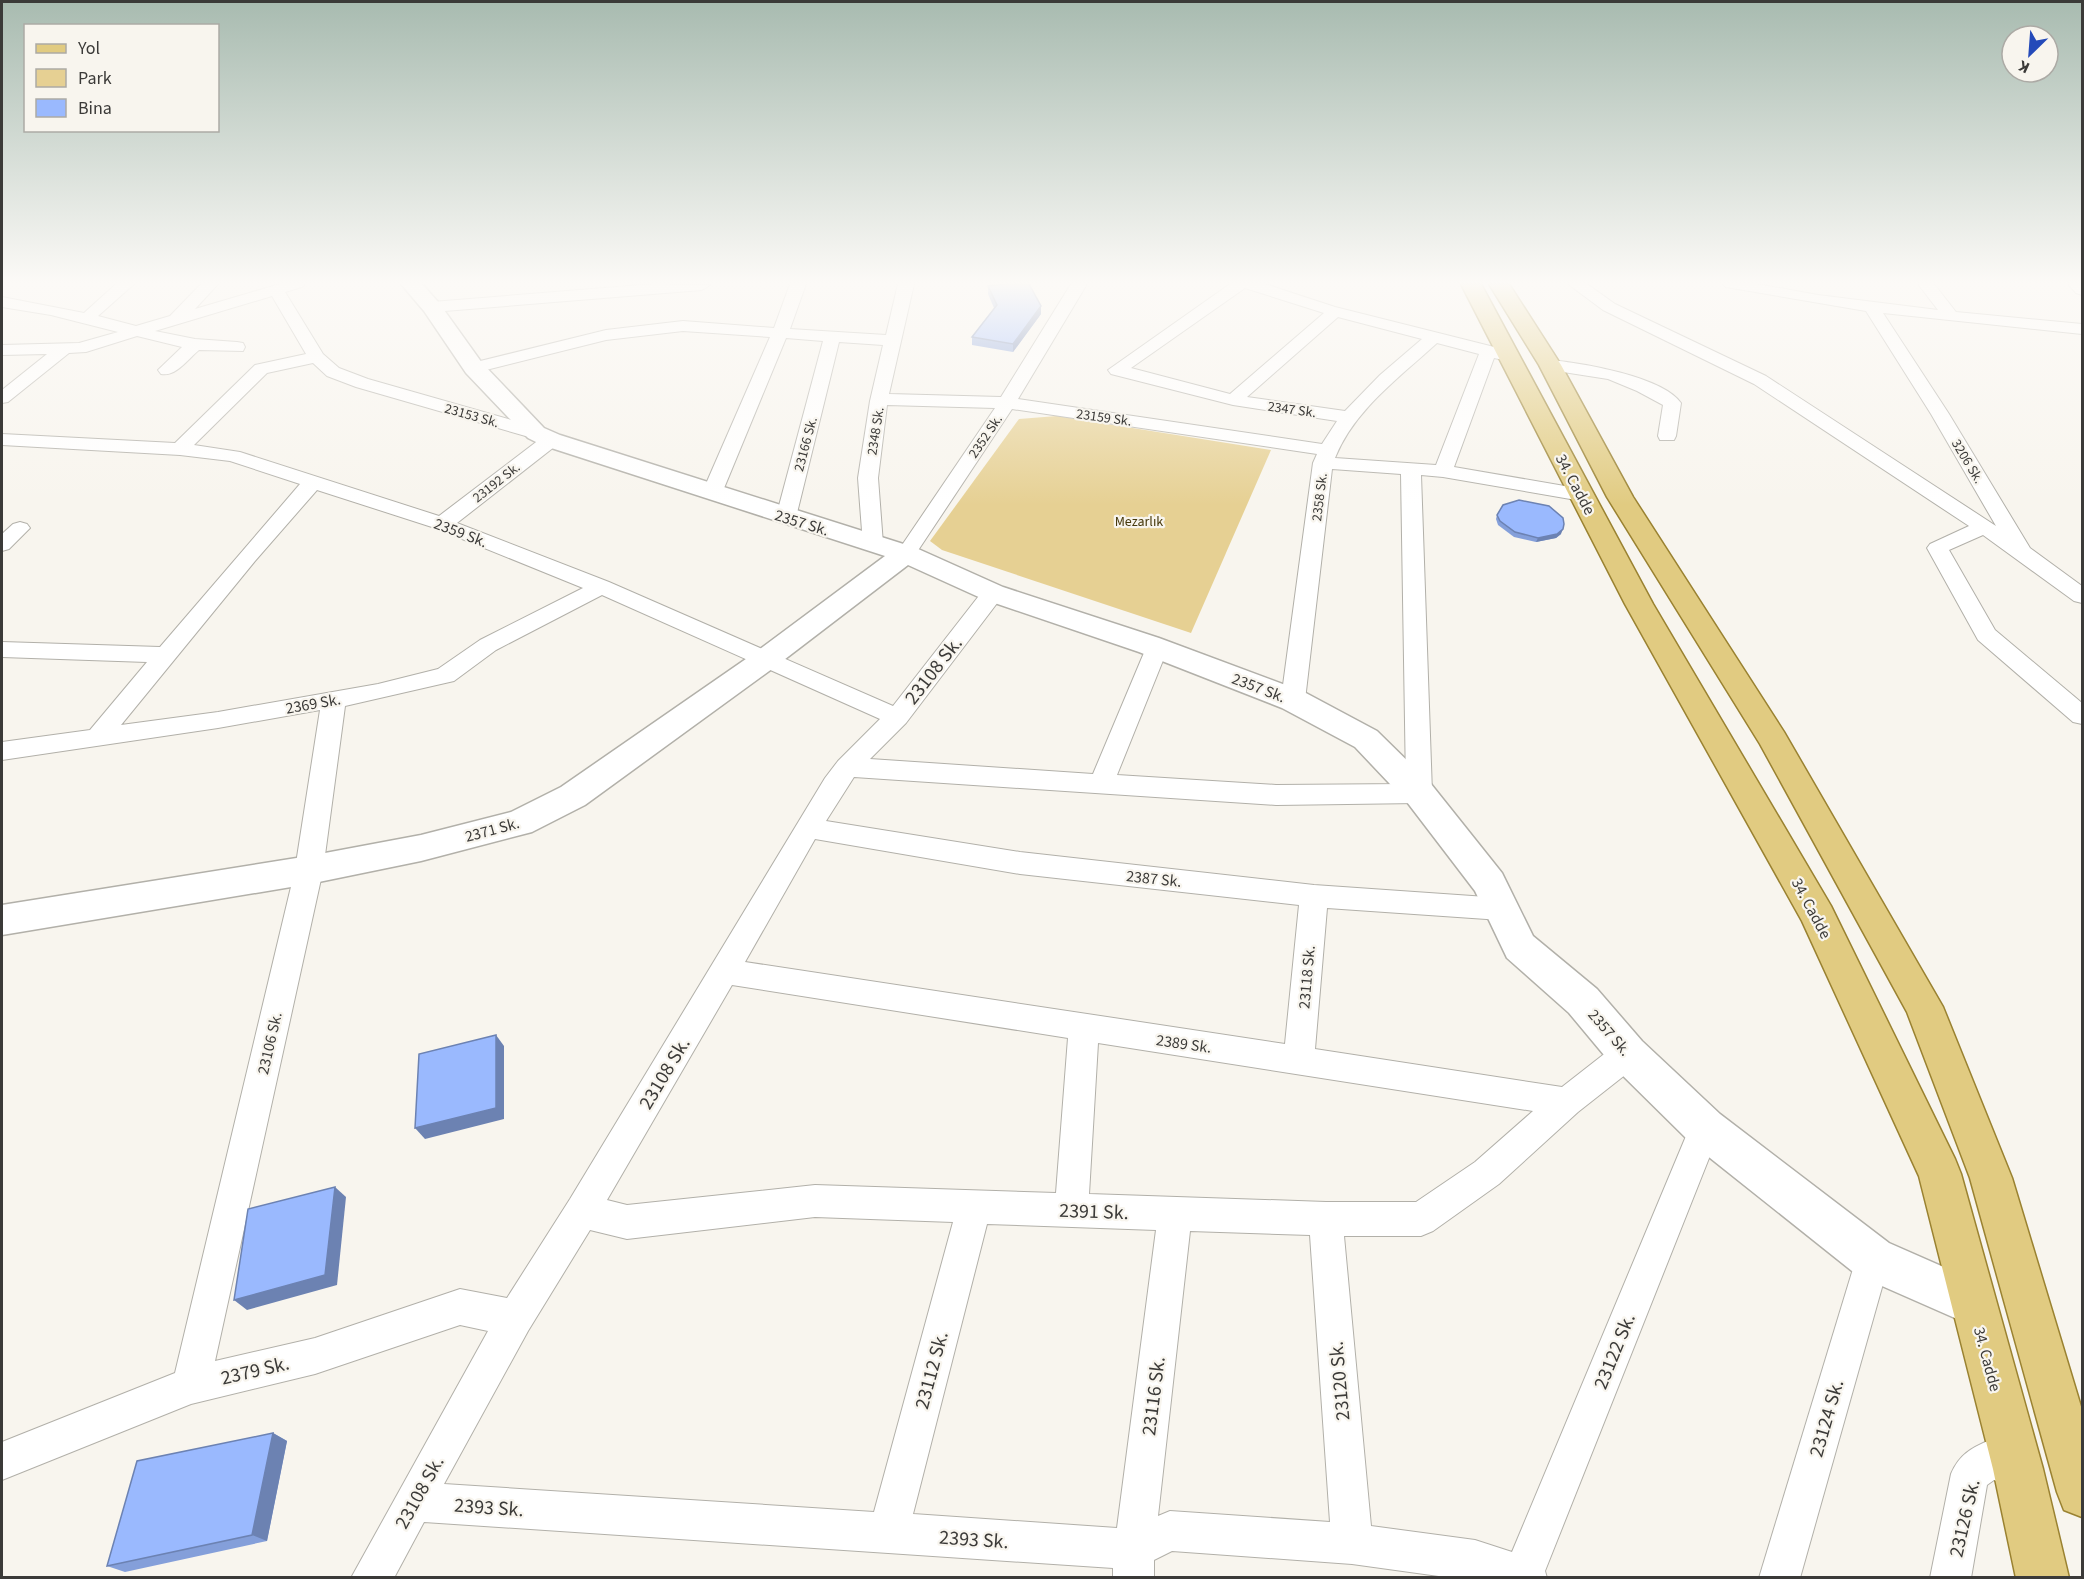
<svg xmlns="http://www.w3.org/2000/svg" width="2084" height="1579" viewBox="0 0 2084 1579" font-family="'Source Sans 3',sans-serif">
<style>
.green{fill:#e6d093}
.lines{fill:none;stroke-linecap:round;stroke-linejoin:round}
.street-casing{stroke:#b2b0a9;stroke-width:2}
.secondary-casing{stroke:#b2b0a9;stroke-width:3}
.primary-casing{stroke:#9a8231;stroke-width:3}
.street{fill:#fff;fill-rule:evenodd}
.secondary{fill:#fff;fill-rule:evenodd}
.primary{fill:#e1cb81;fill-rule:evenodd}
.wall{fill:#849fda}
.shaded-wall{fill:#6c82b2}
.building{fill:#9ab9fe;stroke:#6c82b2;stroke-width:1.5}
.labels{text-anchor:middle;stroke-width:4.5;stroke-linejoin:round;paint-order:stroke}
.far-street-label{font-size:14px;fill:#3b3a38;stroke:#f8f5ee}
.far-park-label{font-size:14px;fill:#47390c;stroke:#f8f5ee}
.street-label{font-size:16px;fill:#3b3a38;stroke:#f8f5ee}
.near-street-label{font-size:20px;fill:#3b3a38;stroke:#f8f5ee}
</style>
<rect width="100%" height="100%" fill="#f8f5ee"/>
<polygon class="green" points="1057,416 1271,450 1191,633 942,550 930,541 1019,419"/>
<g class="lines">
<defs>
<g id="street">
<path d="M116,284H134L98,316L136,326L170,316L201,284H218L195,309L280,284H305L302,287L285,292L323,354L339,368L368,379L543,429L545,433L543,437L536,439L356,387L327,376L313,363L267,373L194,445L240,452L439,516L544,436H558L560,440L558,444L457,523L609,582L893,706L985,588L993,586L1001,588L1004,593L1001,598L906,723L870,759L1093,774L1146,648L1149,643L1157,640L1165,643L1168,648L1117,775L1276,785L1406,784L1401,474L1332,469L1305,700L1301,706L1293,708L1285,706L1281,700L1313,463L1317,454L1012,409L913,558L906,560L899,558L896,554L995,408L887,405L878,478L883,544L880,548L873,550L866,548L863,544L858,478L870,401L883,345L839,342L796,517L793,521H779L776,517L823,341L786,338L722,493L719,497H705L702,493L770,337L683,331L606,340L474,373L468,372L465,368L468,364L606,330L683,321L774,328L790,284H806L790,329L886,335L898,284H914L889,394L1001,397L1071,284H1087L1018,399L1322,444L1337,421L1233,405L1111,374L1108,370L1230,284H1265L1335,307L1514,352L1516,356L1514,360L1508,361L1494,358L1454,467L1582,489L1589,491L1592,495L1589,499L1582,501L1443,477L1421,475L1432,793L1428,800L1419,803L1276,805L854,777L826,821L1020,852L1314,885L1501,898L1511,901L1515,909L1511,917L1501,920L1327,908L1315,1049L1562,1087L1617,1044L1628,1040L1639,1044L1643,1054L1639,1064L1578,1112L1499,1184L1433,1231L1421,1236H1344L1371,1526L1475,1540L1512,1552L1694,1117L1705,1113L1716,1117L1721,1128L1545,1571L1547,1578H1453L1352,1564L1172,1551L1154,1560V1578H1113V1568L424,1522L394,1578H351L488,1331L460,1325L315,1374L191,1404L2,1480V1442L175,1373L295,870L320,710L218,728L2,760V742L90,730L147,662L2,657V642L160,647L300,484L230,461L180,455L2,445V434L175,443L255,365L306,354L272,296L155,331L195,339L237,342L243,343L245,347L243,351L199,350C188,359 176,377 161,374L158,370L182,347L137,336L86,352L69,353L8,402L2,403V390L47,354L2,355V345L79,343L118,332L51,315L2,307V297L84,313ZM1245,288L1324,313L1230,394L1131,368ZM1338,317L1422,339L1380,375L1345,411L1247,397ZM1437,343L1479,354L1436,465L1335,458C1354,410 1400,377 1437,343ZM317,490L435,528L583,588L480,640L438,669L378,684L218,712L121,725L255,561ZM602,595L880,719L838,761L825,778L570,1199L507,1298L460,1289L315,1338L215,1361L323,870L345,706L454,681L496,650ZM815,839L1020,874L1299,905L1285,1044L745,962ZM732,985L1068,1038L1056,1193L815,1185L627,1205L607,1200ZM1098,1043L1533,1111L1475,1162L1416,1202H1326L1089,1194ZM815,1217L953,1222L874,1512L444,1484L528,1331L590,1230L627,1239ZM987,1224L1156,1230L1117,1528L913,1514ZM1190,1231L1310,1235L1330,1522L1170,1511L1158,1516Z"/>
<polygon points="654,284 710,285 702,290 432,312 424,307 432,302"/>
<polygon points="1568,284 1587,284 1615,304 1766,376 1996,526 1931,414 1866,311 1726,287 1723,284 1757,284 1818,295 1938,310 1918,284 1934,284 1956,312 2082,324 2082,334 1883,313 1949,414 2030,548 2082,586 2082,603 2074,601 1983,535 1949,550 1995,630 2082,703 2082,724 2073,722 1978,640 1927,548 1930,544 1969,526 1754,384 1603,310"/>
<polygon points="2068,284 2082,284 2082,295 2076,293"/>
<path d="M1550,360C1581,363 1662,376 1681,403L1676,436L1674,440H1660L1658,436L1663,405L1637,391L1608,379L1544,369L1541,365L1544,361Z"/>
<polygon points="20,522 27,524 30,528 9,549 2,551 2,534 13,524"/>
<polygon points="1873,1242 1885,1247 1890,1259 1800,1578 1759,1578 1856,1259 1861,1247"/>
<path d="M1990,1440L2032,1455L2037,1469L2032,1483L2018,1488L1994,1480L1987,1485L1971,1578H1930L1951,1474C1959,1455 1971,1448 1990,1440Z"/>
</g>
<polygon id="secondary" points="401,284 422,284 439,303 482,363 544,428 560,435 916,548 1003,587 1159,638 1304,692 1377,731 1431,784 1502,873 1533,936 1597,989 1642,1041 1720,1114 1889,1243 1989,1287 1996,1303 1989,1319 1973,1326 1857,1275 1690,1142 1614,1067 1569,1013 1507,958 1475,891 1407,802 1355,747 1282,708 1139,652 983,599 908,565 776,666 585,805 532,832 421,861 309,884 2,935 2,905 309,856 421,835 511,812 561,787 756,652 885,556 542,445 528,438 466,373 424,311"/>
<g id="primary">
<polygon points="1461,284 1481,284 1653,604 1831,906 1955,1159 1961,1174 2043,1469 2069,1578 2016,1578 1993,1469 1919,1176 1802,921 1625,604"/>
<polygon points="1489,284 1509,284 1561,365 1633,497 1784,732 1943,1007 2012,1178 2082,1410 2082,1517 2064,1510 2057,1492 1970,1178 1907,1012 1760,744 1607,497 1539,365"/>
</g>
</defs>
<use href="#street" class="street-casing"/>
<use href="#secondary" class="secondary-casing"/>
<use href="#primary" class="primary-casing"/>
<use href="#street" class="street"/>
<use href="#secondary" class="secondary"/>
<use href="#primary" class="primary"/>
</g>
<g class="wall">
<polygon points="988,286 1041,314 1013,352 972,345 972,337 994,308 988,294"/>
<polygon points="1497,515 1561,534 1556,538 1536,542 1514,537 1498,525 1496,519"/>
<polygon points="273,1433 287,1441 267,1541 125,1572 107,1566"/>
</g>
<g class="shaded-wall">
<polygon points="1041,306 1041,314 1013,352 1013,344"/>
<polygon points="1563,529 1561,534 1556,538 1536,542 1538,538"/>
<polygon points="496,1035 504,1046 504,1119 425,1139 415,1128"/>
<polygon points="335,1187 346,1197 337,1285 247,1310 234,1300"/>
<polygon points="273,1433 287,1441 267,1541 252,1535"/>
</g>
<g class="building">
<polygon points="1006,284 1029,284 1041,306 1013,344 972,337 997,305 988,286"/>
<polygon points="1519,500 1549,506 1563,518 1564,524 1563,529 1557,534 1538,538 1515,532 1500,521 1497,515 1503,505"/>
<polygon points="496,1035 496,1108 415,1128 419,1054"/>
<polygon points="335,1187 325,1275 234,1300 248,1209"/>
<polygon points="273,1433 252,1535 107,1566 137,1461"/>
</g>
<linearGradient id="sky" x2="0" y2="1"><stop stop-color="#a8bbb0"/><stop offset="0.56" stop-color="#fcfaf7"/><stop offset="1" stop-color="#fcfaf7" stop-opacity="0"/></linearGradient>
<rect width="2084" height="505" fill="url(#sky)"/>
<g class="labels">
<g class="far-street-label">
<text transform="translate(1292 409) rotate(8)" y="5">2347 Sk.</text>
<text transform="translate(472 415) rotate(16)" y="5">23153 Sk.</text>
<text transform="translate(1104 417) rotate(8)" y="5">23159 Sk.</text>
<text transform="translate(875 431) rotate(-81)" y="5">2348 Sk.</text>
<text transform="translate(985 436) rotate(-56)" y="5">2352 Sk.</text>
<text transform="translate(805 444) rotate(-75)" y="5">23166 Sk.</text>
<text transform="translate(1968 461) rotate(59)" y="5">3206 Sk.</text>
<text transform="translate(496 482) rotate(-38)" y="5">23192 Sk.</text>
<text transform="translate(1319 497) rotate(-83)" y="5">2358 Sk.</text>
</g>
<g class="far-park-label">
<text x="1139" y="526">Mezarlık</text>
</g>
<g class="street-label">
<text transform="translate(1576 484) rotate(62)" y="6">34. Cadde</text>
<text transform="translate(802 522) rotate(17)" y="6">2357 Sk.</text>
<text transform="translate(461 532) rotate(21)" y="6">2359 Sk.</text>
<text transform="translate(1259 687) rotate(21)" y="6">2357 Sk.</text>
<text transform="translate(313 703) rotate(-10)" y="6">2369 Sk.</text>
<text transform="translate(492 829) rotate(-15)" y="6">2371 Sk.</text>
<text transform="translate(1154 878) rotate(6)" y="6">2387 Sk.</text>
<text transform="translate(1812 908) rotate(62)" y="6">34. Cadde</text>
<text transform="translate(1306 977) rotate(-85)" y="6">23118 Sk.</text>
<text transform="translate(1610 1032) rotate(49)" y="6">2357 Sk.</text>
<text transform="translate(269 1043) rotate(-77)" y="6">23106 Sk.</text>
<text transform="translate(1184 1043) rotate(8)" y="6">2389 Sk.</text>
<text transform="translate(1988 1359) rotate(75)" y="6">34. Cadde</text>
</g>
<g class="near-street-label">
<text transform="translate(933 670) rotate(-52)" y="7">23108 Sk.</text>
<text transform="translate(664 1073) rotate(-59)" y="7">23108 Sk.</text>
<text transform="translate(1094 1211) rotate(2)" y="7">2391 Sk.</text>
<text transform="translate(1614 1351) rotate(-68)" y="7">23122 Sk.</text>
<text transform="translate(255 1370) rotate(-13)" y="7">2379 Sk.</text>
<text transform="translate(931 1370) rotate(-75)" y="7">23112 Sk.</text>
<text transform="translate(1339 1381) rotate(-95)" y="7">23120 Sk.</text>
<text transform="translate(1153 1396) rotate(-83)" y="7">23116 Sk.</text>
<text transform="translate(1826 1418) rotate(-74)" y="7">23124 Sk.</text>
<text transform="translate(419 1492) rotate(-61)" y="7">23108 Sk.</text>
<text transform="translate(489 1507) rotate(4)" y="7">2393 Sk.</text>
<text transform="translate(1964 1518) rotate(-77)" y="7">23126 Sk.</text>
<text transform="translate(974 1539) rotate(4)" y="7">2393 Sk.</text>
</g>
</g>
<rect width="2084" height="1579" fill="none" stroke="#3b3a38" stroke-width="6"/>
<rect x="24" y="24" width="195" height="108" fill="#f8f5ee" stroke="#acaaa5" stroke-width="1.5"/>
<rect x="36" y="44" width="30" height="9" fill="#e1cb81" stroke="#acaaa5" stroke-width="1.5"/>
<text x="78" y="54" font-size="18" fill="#3b3a38">Yol</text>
<rect x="36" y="69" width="30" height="18" fill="#e6d093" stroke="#acaaa5" stroke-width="1.5"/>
<text x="78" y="84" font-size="18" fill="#3b3a38">Park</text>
<rect x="36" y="99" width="30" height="18" fill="#9ab9fe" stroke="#acaaa5" stroke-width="1.5"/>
<text x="78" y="114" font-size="18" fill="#3b3a38">Bina</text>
<g transform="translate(2030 54) rotate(205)"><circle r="28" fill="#f8f5ee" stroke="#acaaa5" stroke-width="1.5"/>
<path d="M0-4.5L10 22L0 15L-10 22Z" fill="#244ab9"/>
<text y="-9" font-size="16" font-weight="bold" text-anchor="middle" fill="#3b3a38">K</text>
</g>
</svg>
